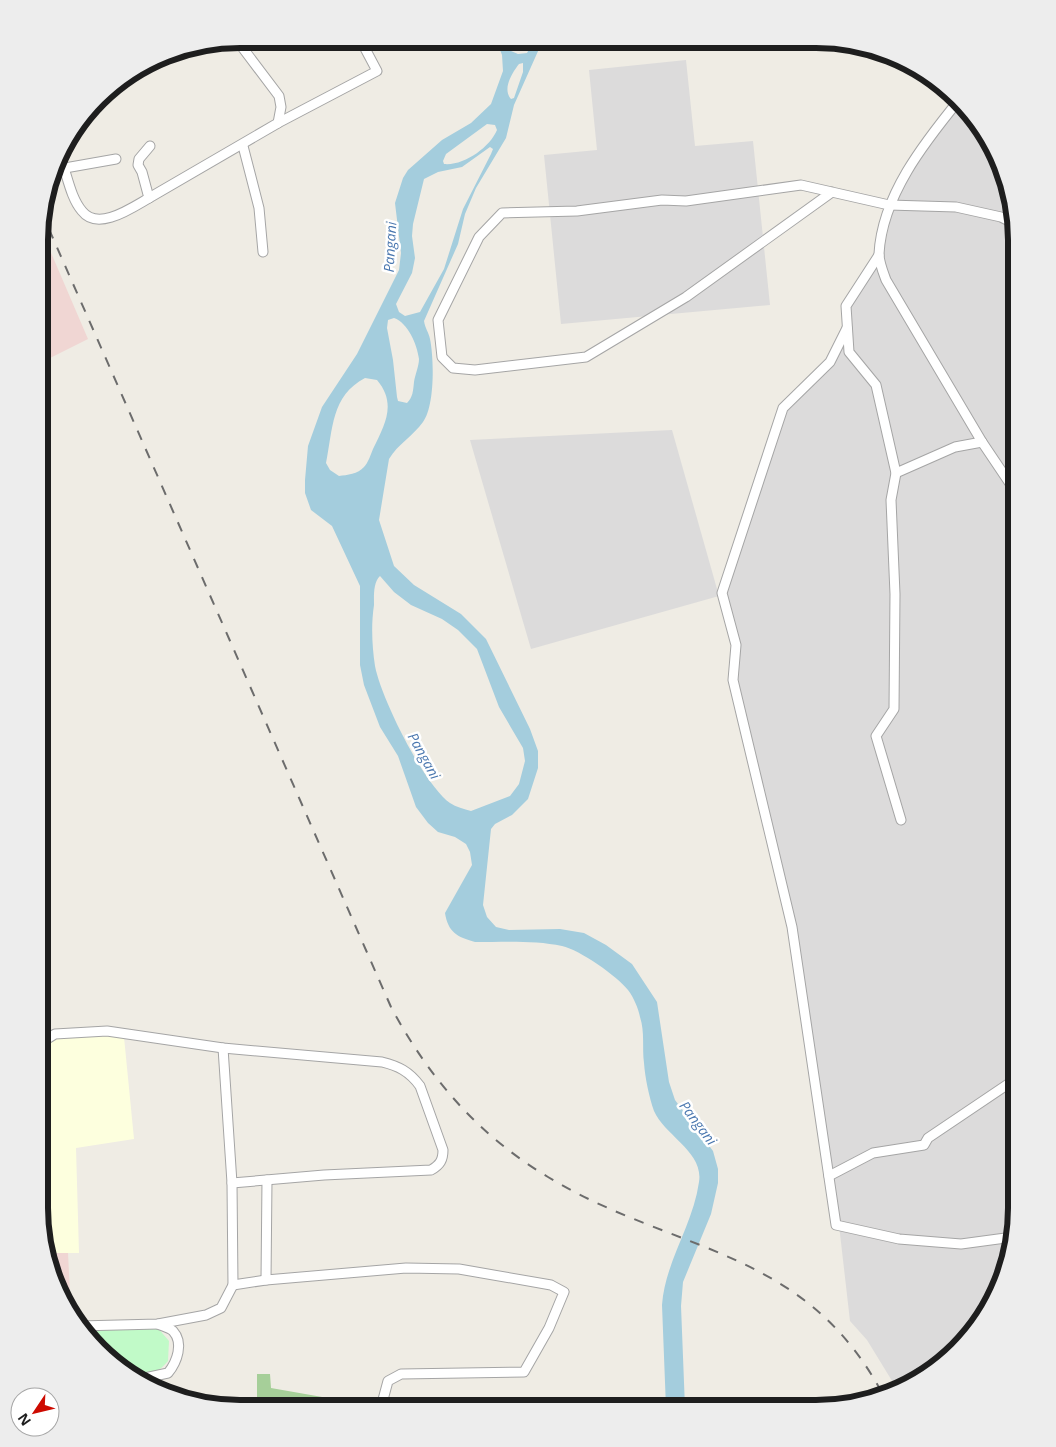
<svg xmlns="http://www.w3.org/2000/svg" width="1056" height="1447" viewBox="0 0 1056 1447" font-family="'Open Sans',sans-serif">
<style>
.residential{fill:#dcdbdb}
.commercial{fill:#f0d6d3}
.education{fill:#fdffde}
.forest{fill:#a6cf99}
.park{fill:#c1fac8}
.water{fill:#a4cddd;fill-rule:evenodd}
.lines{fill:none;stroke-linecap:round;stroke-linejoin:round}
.minor-casing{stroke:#a5a5a5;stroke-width:11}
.minor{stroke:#fff;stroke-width:9}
.rail{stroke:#6c6c6c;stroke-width:2;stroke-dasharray:10 10;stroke-linecap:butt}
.labels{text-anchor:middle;stroke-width:5;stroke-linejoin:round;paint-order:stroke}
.water-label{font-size:14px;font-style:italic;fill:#4a77af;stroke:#fff}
.rim{fill:none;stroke:#1e1e1e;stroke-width:6}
</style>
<rect width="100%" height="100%" fill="#efece4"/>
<g class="residential">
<polygon points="686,60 695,146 753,141 770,305 561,324 544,155 597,150 589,70"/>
<polygon points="961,102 968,107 996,151 1017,239 1017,1221 1006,1272 984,1319 949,1358 905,1387 897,1389 867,1340 850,1321 839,1225 795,927 735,680 739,645 725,593 785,409 832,363 849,329 848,306 883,255 893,206 925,147"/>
<polygon points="672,430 719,596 531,649 470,440"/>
</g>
<g class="commercial">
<polygon points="40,227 88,339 40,363"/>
<polygon points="68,1253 71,1313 60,1296 50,1253"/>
</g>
<polygon class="education" points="107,1034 124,1037 134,1139 76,1148 79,1253 50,1253 39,1208 39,1047 55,1036"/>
<polygon class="forest" points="257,1374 270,1374 271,1388 379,1407 257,1407"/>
<path class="park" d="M157,1327L169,1341L168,1361C158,1373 144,1380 128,1374L89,1340L81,1329Z"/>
<path class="water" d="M496,39L501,40L504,48L518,54L527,53L534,40H543L514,105L506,138L476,188L465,214L458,244L424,321C425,328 429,333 430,339C434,358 435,406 423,422C413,436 398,444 389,459L379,520L394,566L414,585L461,614L486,639L530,729L538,751V768L528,799L512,815L495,824L491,829L483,905L487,917L496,927L509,930L560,929L584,933L606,945L632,964L657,1002L669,1082L675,1100L713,1151L718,1169V1183L711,1214L683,1282L681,1306L685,1408H666L662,1305C665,1262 693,1225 699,1182C704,1152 665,1136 654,1111C649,1097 645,1077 644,1063C642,1048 645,1032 640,1017C638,1008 634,998 628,990C617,976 580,950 562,946C535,940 503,942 475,942C457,937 448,932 445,913L472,865L470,852L466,844L455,837L438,832L428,823L416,807L398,756L380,727L364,685L360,665V586L332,526L311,510L305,493V480L308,446L322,407L357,354L399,270L401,253L395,203L403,178L408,170L442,140L471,123L491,104L503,71L502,55ZM523,63V72L514,98L511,99C502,89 512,73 519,64ZM487,124L495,125L497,130C490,147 464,166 444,164L443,161L446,154ZM490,147L493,149L491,154L463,209L444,269L420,312L405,316L399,312L396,304L412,273L415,258L412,236L413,224L424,179L438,172L462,167ZM394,318C408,323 417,344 419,359C419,366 415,375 414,382C413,391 413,397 407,403L398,401L397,397L393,360L387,328L388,320ZM365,378L377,380C397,404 385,424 373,449C371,454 368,463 364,467C358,474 347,475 339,476L330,470L326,463C333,429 331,396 365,378ZM380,576L394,592L411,605L442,619L458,630L477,649L499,707L523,748L525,761L519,784L510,796L471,811C464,809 456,807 450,803C424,785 381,698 375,666C372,646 371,625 374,605C374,597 373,582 380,576Z"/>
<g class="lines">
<defs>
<g id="minor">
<path d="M959,100C924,143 882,196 879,254C879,262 883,272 886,280L982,442L1017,494"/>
<polyline points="278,123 377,71 360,39"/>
<polyline points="243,146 259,208 263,252"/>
<path d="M60,157C67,173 70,197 82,211C98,232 133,207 149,198L142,172L138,165L139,159L150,146"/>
<polyline points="65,168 116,159"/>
<polyline points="832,192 686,297 586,357 475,370 453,368 442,357 438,320 479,237 502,213 577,211 662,200 686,201 801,185 889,205 956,207 1001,217 1013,223"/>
<polyline points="149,198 278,123 281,107 279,96 236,39"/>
<polyline points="879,255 846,306 849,352 876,385 896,473 891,500 895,594 894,709 876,736 901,820"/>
<polyline points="847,328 830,362 783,408 722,593 736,645 733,680 792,927 836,1225 899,1239 961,1244 1013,1237"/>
<polyline points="896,473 955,447 982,442"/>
<path d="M39,1044L55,1034L107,1031L223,1048L382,1062C398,1066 409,1071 420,1086L443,1150C443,1160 440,1165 431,1170L324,1175L232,1183"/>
<polyline points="829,1176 873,1153 924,1145 928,1138 1017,1078"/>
<polyline points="266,1280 267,1180"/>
<polyline points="233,1285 266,1280 406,1268 459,1269 551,1285 564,1292 549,1328 524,1372 401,1374 388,1381 381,1407"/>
<polyline points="79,1326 158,1324 206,1315 221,1308 233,1285 232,1183 223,1048"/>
<path d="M140,1379L168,1373C177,1362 184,1343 173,1331C170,1328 162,1326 158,1324"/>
</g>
</defs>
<use href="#minor" class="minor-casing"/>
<use href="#minor" class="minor"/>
<path class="rail" d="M41,211L391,1007C429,1078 478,1135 548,1177C673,1253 804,1247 882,1393"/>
</g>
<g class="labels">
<g class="water-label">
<text transform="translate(390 247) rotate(-87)" y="5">Pangani</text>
<text transform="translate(424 756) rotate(61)" y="5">Pangani</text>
<text transform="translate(698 1123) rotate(53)" y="5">Pangani</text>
</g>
</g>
<path d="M0 0H1056V1447H0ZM240 48H816A192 192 0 0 1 1008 240V1208A192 192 0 0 1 816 1400H240A192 192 0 0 1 48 1208V240A192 192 0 0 1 240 48Z" fill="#ededed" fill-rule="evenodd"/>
<path class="rim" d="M240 48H816A192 192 0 0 1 1008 240V1208A192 192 0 0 1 816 1400H240A192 192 0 0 1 48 1208V240A192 192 0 0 1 240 48Z"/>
<g transform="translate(35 1412) rotate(235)"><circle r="24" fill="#ffffff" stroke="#a5a5a5"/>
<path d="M0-4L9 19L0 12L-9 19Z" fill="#cd0a00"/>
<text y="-8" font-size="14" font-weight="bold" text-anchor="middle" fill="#1e1e1e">N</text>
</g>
</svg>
